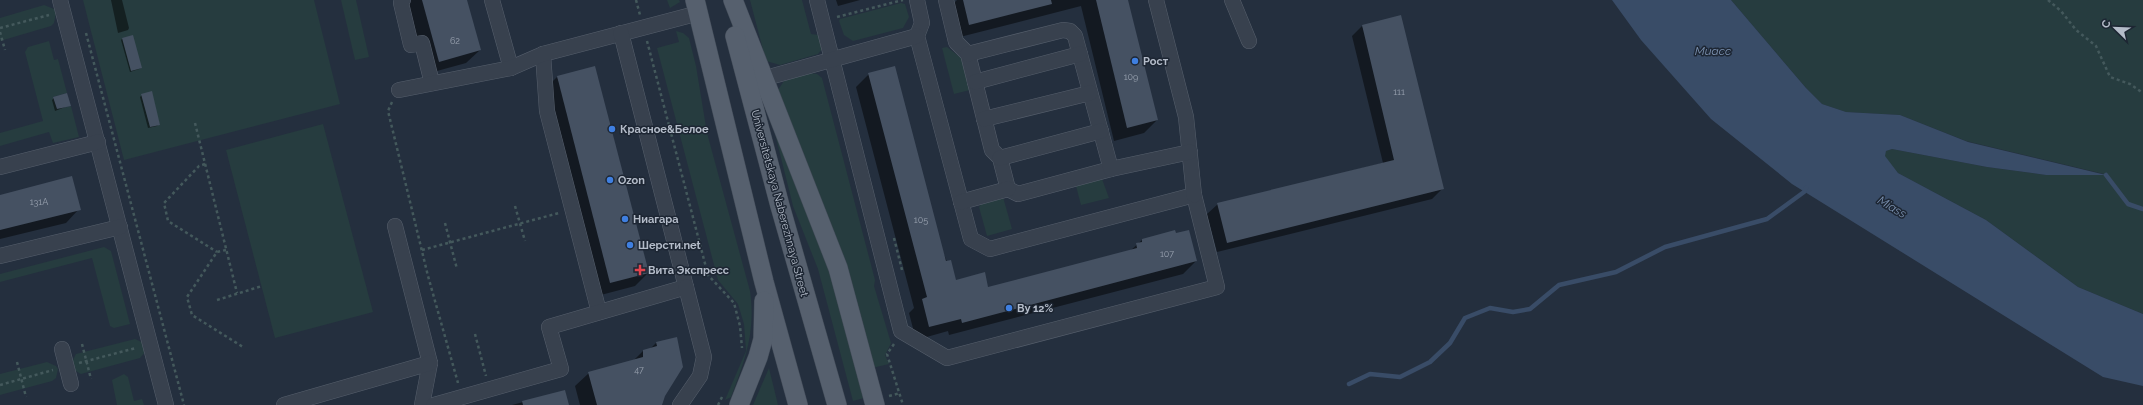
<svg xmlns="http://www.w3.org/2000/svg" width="2143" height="405" viewBox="0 0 2143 405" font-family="Raleway,sans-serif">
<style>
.green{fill:#263c3f}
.water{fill:#394c67}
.shadow{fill:#0007}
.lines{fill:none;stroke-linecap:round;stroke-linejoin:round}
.stream{stroke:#394c67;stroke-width:4.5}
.building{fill:#455162}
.minor-casing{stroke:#565f6c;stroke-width:16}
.major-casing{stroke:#414a57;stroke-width:20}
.path{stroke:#44595c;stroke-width:2.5;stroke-dasharray:3 3;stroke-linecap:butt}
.minor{stroke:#38414e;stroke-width:15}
.major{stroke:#56606e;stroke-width:19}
.shop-dot{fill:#3f7fe0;stroke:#1d2633;stroke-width:1.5}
.health-dot{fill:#e0444e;stroke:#1d2633;stroke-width:1.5}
.labels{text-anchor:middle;stroke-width:3;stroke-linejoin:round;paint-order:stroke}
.number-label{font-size:9px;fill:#98a1af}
.poi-label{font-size:11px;font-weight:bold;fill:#b4bcc9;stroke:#1d2633;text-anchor:start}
.street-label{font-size:11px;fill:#b4bcc9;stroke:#1d2633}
.water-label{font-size:12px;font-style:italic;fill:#7c92b1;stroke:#1d2633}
</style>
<rect width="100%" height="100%" fill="#242f3e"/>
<g class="green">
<polygon points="83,0 314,0 340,104 124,160"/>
<polygon points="341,0 356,0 369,57 355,60"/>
<polygon points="667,0 679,0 680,2 670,8"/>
<polygon points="750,0 802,0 811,34 819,35 823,48 818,54 780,65 766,61"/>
<polygon points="1731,0 2143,0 2143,314 2078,287 1986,220 1898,173 1884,156 1886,151 1892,149 1987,167 2046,175 2104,174 1966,141 1900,115 1846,112 1822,104 1806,88"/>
<polygon points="901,3 905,4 909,17 903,28 853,41 844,35 839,21 840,19"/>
<polygon points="44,5 54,9 56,13 54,23 51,26 0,41 0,18"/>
<path d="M676,31L683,33L689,38L696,66L707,133L750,291C756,332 745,360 731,397L725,400L746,351L744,324L738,304L718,280L657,48L679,42Z"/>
<polygon points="49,41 54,60 58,59 67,93 53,97 57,109 71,106 79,137 53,143 49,132 0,146 0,133 43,121 25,52 28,47"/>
<polygon points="947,47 961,58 970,90 954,94 942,48"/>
<polygon points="810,73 817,74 822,78 875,280 874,286 891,343 885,355 889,364 872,368 778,90 784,81"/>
<polygon points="772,122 830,268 864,398 853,401 818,269 793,206"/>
<polygon points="323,124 373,312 275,338 226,150"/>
<polygon points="1102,179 1109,198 1081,205 1076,186"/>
<polygon points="1003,197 1012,229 987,236 979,207 982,203"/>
<polygon points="104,247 111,251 130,324 114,328 110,326 92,258 0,282 0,274"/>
<polygon points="135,339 144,343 146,351 140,358 81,374 74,370 72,362 76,354"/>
<polygon points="47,362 56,366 58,369 56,378 52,381 0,395 0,374"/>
<polygon points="769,368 778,405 753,405"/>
<polygon points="124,374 128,377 134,401 142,399 144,405 117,405 112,380"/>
</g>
<polygon class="water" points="1612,0 1731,0 1806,88 1822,104 1846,112 1900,115 1968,142 2106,175 2046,175 1987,167 1892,149 1886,151 1885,156 1898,173 1986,220 2078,287 2143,314 2143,386 2103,377 1792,184 1711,119 1641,40"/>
<g class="shadow">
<polygon points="111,0 122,0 129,28 128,30 118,33"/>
<polygon points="406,0 466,0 480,50 466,63 426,74"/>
<polygon points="836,0 860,0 838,6"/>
<polygon points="957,0 1126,0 1157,120 1144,133 1114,141 1081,6 956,38 949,8"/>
<polygon points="1362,26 1442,189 1432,199 1217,252 1207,214 1218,204 1383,163 1352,36"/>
<polygon points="123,38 141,68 139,69 130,72 121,40"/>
<polygon points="869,74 955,281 988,288 1130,251 1142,240 1196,261 1183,274 949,335 948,331 916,340 909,313 914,308 856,87"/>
<polygon points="557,77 648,273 635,286 597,296 544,90"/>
<polygon points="142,95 159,124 157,126 148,128 140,97"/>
<polygon points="54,98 70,105 55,111 52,100"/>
<polygon points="0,196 79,209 66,223 0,239"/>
<polygon points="676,338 661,405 580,405 575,386 589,373 633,361 643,351 650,349 656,343"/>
<polygon points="565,391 568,405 512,405"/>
</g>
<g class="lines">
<g class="stream">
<polyline points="2106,175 2128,204 2143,209"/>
<polyline points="1349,384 1370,374 1400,377 1430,362 1450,343 1465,318 1490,308 1513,312 1530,309 1559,285 1616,272 1665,247 1767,219 1804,192 1806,188"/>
</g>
</g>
<g class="building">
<polygon points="422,0 467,0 481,50 439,62"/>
<polygon points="963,0 1051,0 1052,4 969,25"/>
<polygon points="1096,0 1128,0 1158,120 1127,128"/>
<polygon points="1401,15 1444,189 1227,243 1217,203 1394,160 1362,25"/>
<polygon points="133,35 142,68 131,71 122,38"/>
<polygon points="595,66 649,273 610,283 557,76"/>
<polygon points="895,66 946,261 951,260 956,280 985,272 988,287 1137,248 1136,243 1142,242 1142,239 1175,230 1176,233 1189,230 1197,261 962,323 961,319 929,327 922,299 927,297 868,73"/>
<polygon points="152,91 160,125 150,127 141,94"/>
<polygon points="67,93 71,106 57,109 53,97"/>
<polygon points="72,176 81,210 0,230 0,195"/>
<polygon points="677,337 683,367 665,396 662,405 597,405 588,372 643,357 643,350 657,346 656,342"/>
<polygon points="565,390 569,405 523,405 522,401"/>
</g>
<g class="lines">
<defs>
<g id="minor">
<polyline points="60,0 166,405"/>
<polyline points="403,0 401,3 411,45 422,43 432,83"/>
<polyline points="492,0 511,68"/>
<polyline points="817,0 901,331 947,358 1217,287 1194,195 990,249 971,239 917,36 922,23 917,0"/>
<polyline points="946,0 956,42 968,54 992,150 1000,158 1008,189 1018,194 1111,169"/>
<polyline points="1156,0 1186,117 1194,195"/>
<polyline points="1232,0 1249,41"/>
<polyline points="543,54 547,111 599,312"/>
<polyline points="968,54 1063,30 1070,31 1075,36 1111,169 1190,152"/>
<polyline points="762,79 917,36"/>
<polyline points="975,82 1080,54"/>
<polyline points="399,90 511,68 543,54 699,13"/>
<polyline points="984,119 1090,93"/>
<polyline points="1000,158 1101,131"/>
<polyline points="0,167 98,142"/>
<polyline points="961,202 1008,189"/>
<polyline points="395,226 430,363 422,405"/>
<polyline points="0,256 120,227"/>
<polyline points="62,349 71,384"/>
<polyline points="284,405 430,363"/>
<polyline points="434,405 561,369 549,327 686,287 621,33"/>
<polyline points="680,405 700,376 704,357 686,287"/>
</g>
<g id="major">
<polyline points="695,0 764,282 798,405"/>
<polyline points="733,0 838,268 875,405"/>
<polyline points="735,36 780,206 837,405"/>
<polyline points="739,405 758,357 763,339 764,301"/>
</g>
</defs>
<use href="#minor" class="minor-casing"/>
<use href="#major" class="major-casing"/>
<g class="path">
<polyline points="636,0 640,15"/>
<polyline points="2048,0 2061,11 2076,30 2096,46 2110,77 2130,84 2143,93"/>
<polyline points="837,17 903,0"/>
<polyline points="0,28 49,15"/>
<polyline points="0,32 5,50"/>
<polyline points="86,33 184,405"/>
<polyline points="647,41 708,275 734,303 740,326 742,348"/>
<polyline points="392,102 388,111 428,276 458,383"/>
<polyline points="195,123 237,293"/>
<polyline points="205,164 199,166 164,203 168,221 217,252"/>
<polyline points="515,206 525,241"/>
<polyline points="445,223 457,269"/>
<polyline points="894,238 902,270"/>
<polyline points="226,250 217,252 187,297 192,315 243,347"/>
<polyline points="422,250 559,213"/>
<polyline points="217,300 262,286"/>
<polyline points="475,334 486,376"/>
<polyline points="82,344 91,379"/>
<polyline points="894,344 887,354 903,405"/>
<polyline points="17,362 26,397"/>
<polyline points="79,363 136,348"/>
<polyline points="0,385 53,370"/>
<polyline points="889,396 900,393"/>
<polyline points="718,405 723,395"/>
</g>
<use href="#minor" class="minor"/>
<use href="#major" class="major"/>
</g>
<g class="shop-dot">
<circle cx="1135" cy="61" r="4"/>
<circle cx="612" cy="129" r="4"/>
<circle cx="610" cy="180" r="4"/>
<circle cx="625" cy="219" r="4"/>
<circle cx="630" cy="245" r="4"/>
<circle cx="1009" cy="308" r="4"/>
</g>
<path class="health-dot" d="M638 264h4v4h4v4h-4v4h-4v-4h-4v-4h4z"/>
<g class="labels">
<g class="number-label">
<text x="455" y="44">62</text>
<text x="1131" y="80">109</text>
<text x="1399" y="95">111</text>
<text x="39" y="205">131А</text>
<text x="921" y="223">105</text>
<text x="1167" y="257">107</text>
<text x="639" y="373">47</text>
</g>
<g class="poi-label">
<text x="1143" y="65">Рост</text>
<text x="620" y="133">Красное&amp;Белое</text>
<text x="618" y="184">Ozon</text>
<text x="633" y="223">Ниагара</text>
<text x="638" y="249">Шерсти.net</text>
<text x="648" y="274">Вита Экспресс</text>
<text x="1017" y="312">Ву 12%</text>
</g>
<g class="street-label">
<text transform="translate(780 203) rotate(75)" y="4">Universitetskaya Naberezhnaya Street</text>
</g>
<g class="water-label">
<text x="1713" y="55">Миасс</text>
<text transform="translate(1892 207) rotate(31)" y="4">Miass</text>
</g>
</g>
<g transform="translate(2115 28) rotate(293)" stroke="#1d2633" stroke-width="3" paint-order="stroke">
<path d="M0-3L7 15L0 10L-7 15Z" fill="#b4bcc9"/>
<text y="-6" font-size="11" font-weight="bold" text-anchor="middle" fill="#b4bcc9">С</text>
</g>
</svg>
